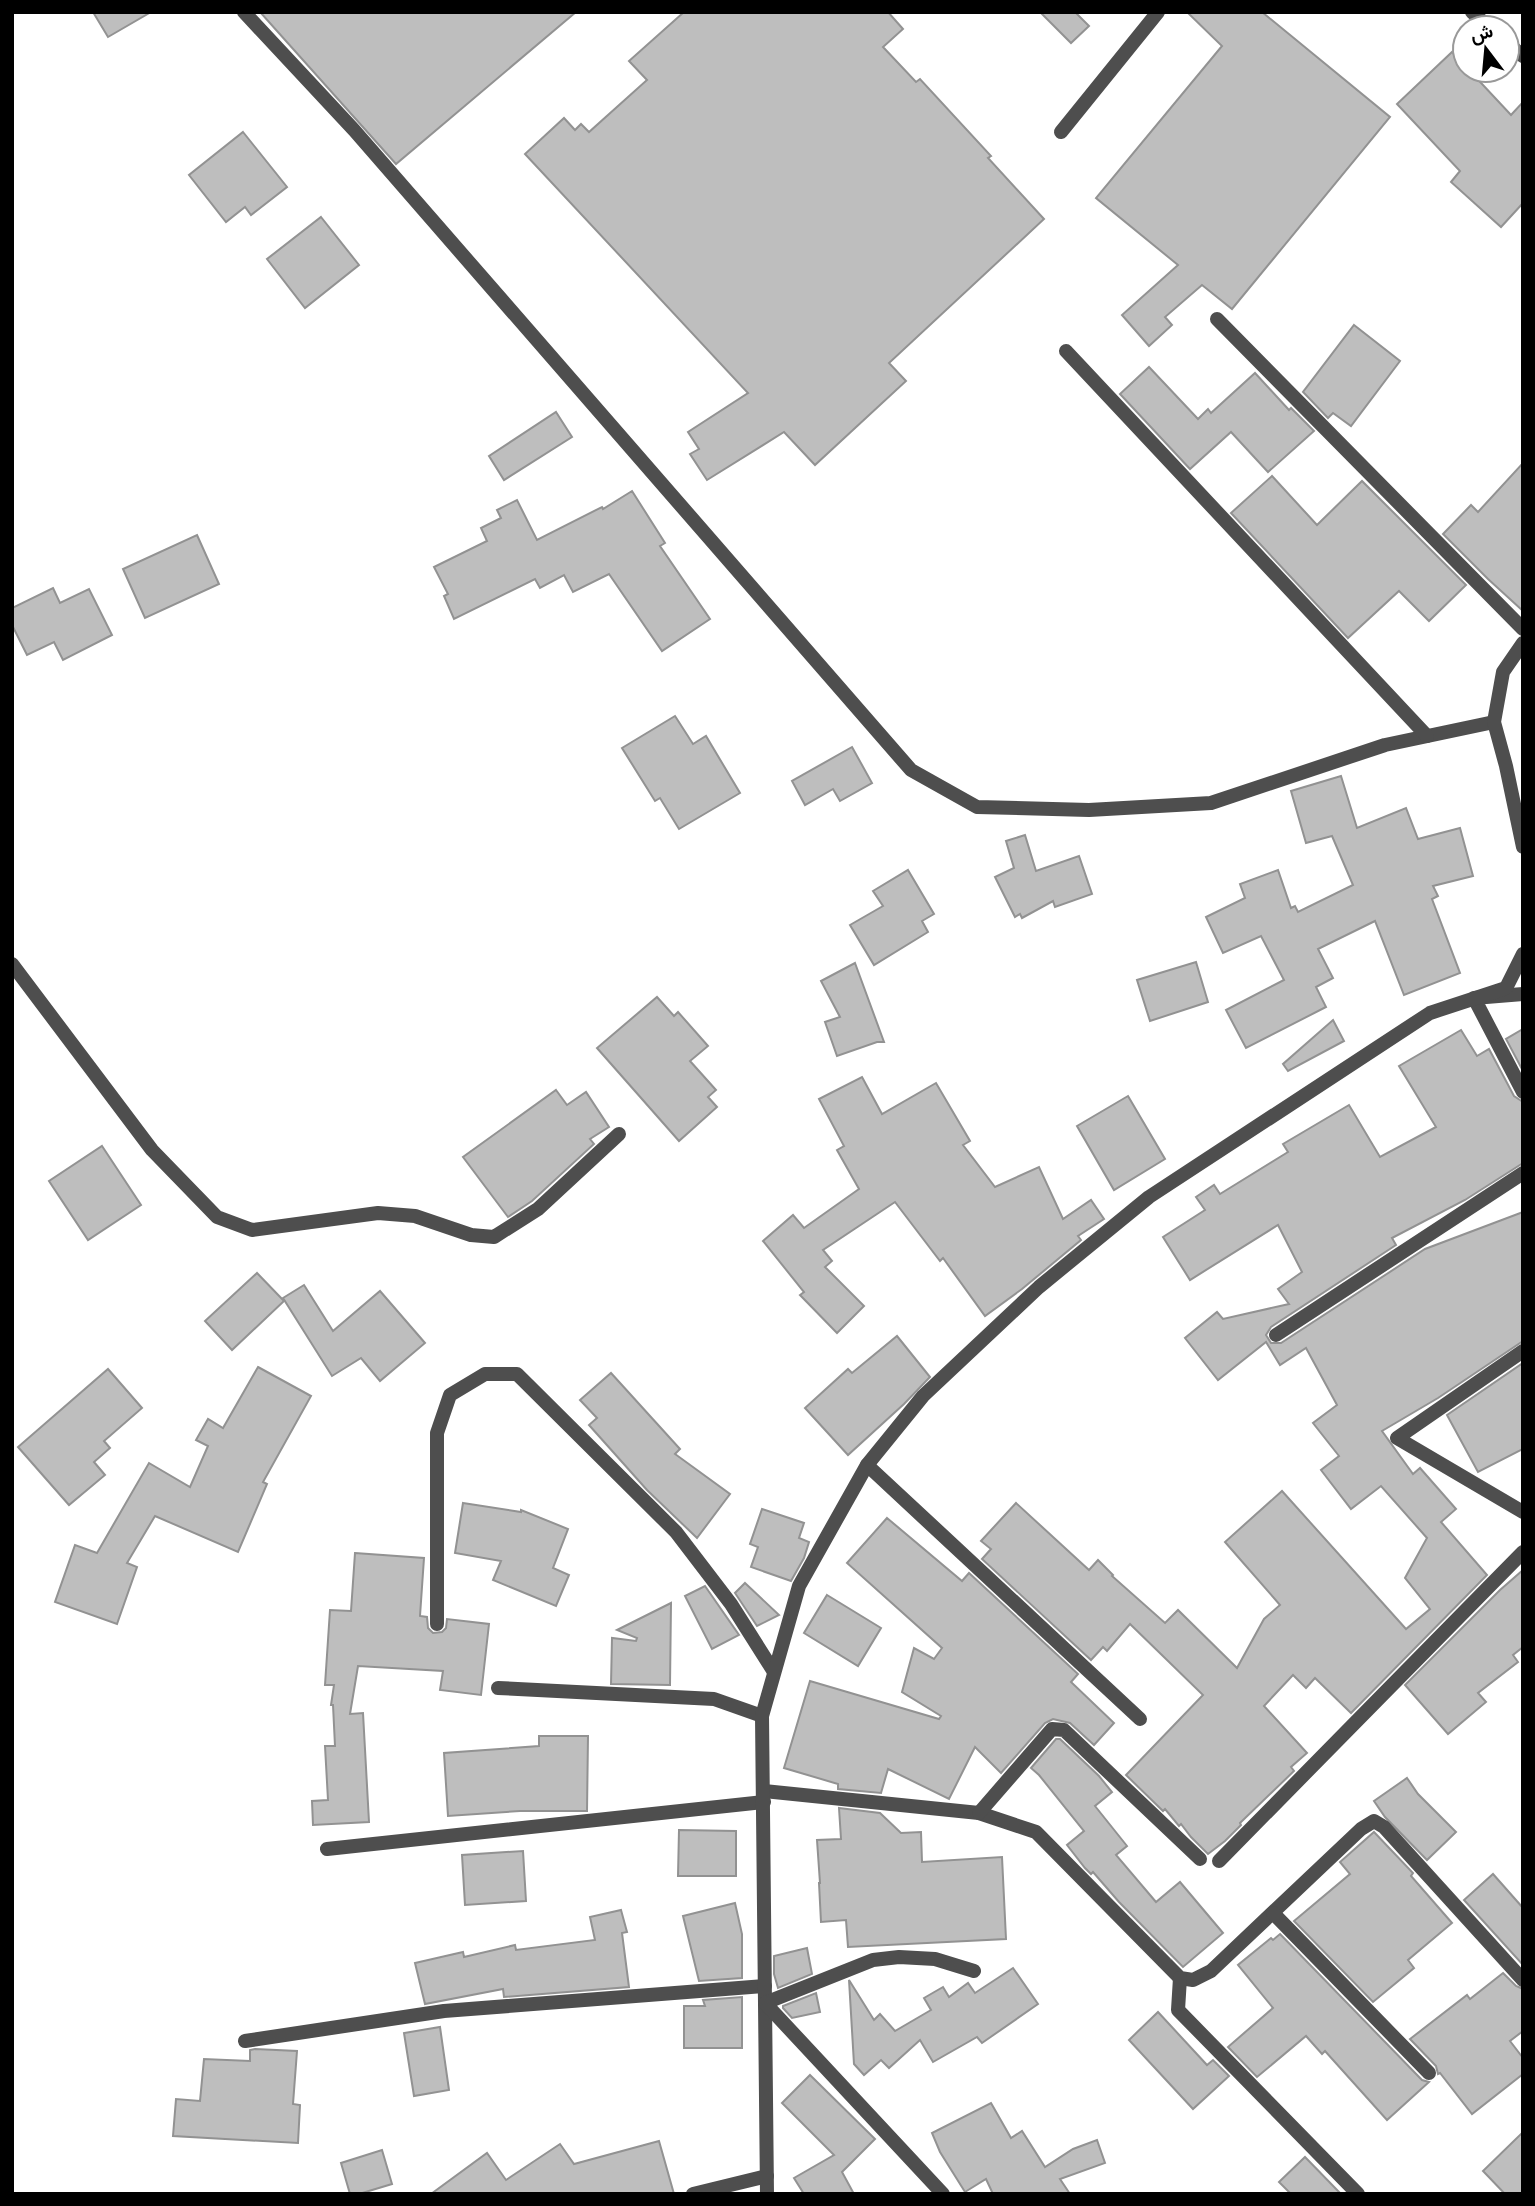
<svg xmlns="http://www.w3.org/2000/svg" width="1535" height="2206" viewBox="0 0 1535 2206" font-family="'Varela Round',Vazirmatn,sans-serif">
<style>
.building{fill:#bebebe;stroke:#929292;stroke-width:2}
.lines{fill:none;stroke-linecap:round;stroke-linejoin:round}
.street{stroke:#4e4e4e;stroke-width:14}
</style>
<rect width="100%" height="100%" fill="#fff"/>
<g class="building">
<polygon points="93,12 151,12 108,37"/>
<polygon points="260,12 576,12 396,164"/>
<polygon points="684,12 888,12 903,29 883,47 916,82 920,79 991,156 988,158 1044,219 889,363 906,381 815,465 784,432 707,480 690,454 699,449 688,432 748,393 525,154 564,118 575,130 581,124 589,132 647,80 629,61"/>
<polygon points="1040,12 1075,12 1089,26 1071,43"/>
<polygon points="1187,12 1262,12 1390,117 1232,309 1202,285 1165,317 1172,325 1149,346 1122,315 1178,265 1096,198 1222,46"/>
<polygon points="1452,52 1465,66 1465,70 1469,70 1511,115 1523,102 1523,203 1501,227 1451,182 1460,171 1397,104"/>
<polygon points="243,132 287,187 251,215 245,207 226,222 189,175"/>
<polygon points="321,217 359,265 305,308 267,259"/>
<polygon points="1354,325 1400,361 1351,426 1333,413 1328,418 1303,392"/>
<polygon points="1149,367 1198,419 1208,409 1211,413 1255,373 1289,410 1291,408 1314,431 1268,472 1231,432 1190,469 1120,394"/>
<polygon points="556,412 572,437 504,480 489,456"/>
<polygon points="1523,463 1523,611 1488,579 1443,534 1471,505 1478,512"/>
<polygon points="1272,476 1317,525 1362,481 1466,585 1429,621 1399,591 1348,638 1231,513"/>
<polygon points="632,491 665,543 660,546 710,619 662,651 609,574 573,592 564,575 540,588 535,579 454,619 444,596 448,594 434,567 487,541 481,528 501,518 497,510 517,500 537,540 602,507 603,509"/>
<polygon points="197,535 219,584 145,618 123,569"/>
<polygon points="53,588 60,603 89,589 112,635 63,660 54,642 27,655 12,625 12,608"/>
<polygon points="675,716 693,744 706,736 740,793 679,829 660,798 655,801 622,748"/>
<polygon points="852,747 872,783 840,801 833,789 805,805 792,781"/>
<polygon points="1341,776 1357,828 1406,808 1418,839 1460,828 1473,876 1433,886 1438,896 1432,899 1460,973 1404,995 1375,921 1318,949 1333,978 1316,987 1326,1007 1246,1048 1226,1010 1284,980 1261,936 1223,953 1206,917 1245,898 1240,884 1278,870 1291,908 1295,906 1298,912 1353,885 1332,836 1306,843 1291,791"/>
<polygon points="1025,835 1036,871 1079,856 1092,894 1055,907 1053,901 1022,918 1020,914 1015,917 995,877 1014,868 1006,841"/>
<polygon points="908,870 934,914 922,921 928,932 874,965 850,925 883,906 873,891"/>
<polygon points="1196,962 1208,1002 1150,1021 1137,980"/>
<polygon points="855,963 884,1042 877,1042 837,1056 825,1022 840,1017 821,981"/>
<polygon points="657,997 674,1016 678,1012 708,1046 690,1061 716,1090 708,1097 717,1107 679,1141 597,1048"/>
<polygon points="1333,1020 1344,1041 1288,1071 1283,1064"/>
<polygon points="1523,1029 1523,1071 1506,1039"/>
<polygon points="1461,1030 1477,1056 1489,1049 1514,1096 1523,1102 1523,1163 1465,1200 1392,1238 1396,1245 1271,1327 1266,1335 1271,1343 1281,1343 1425,1249 1523,1212 1523,1341 1438,1398 1382,1431 1413,1474 1420,1468 1456,1509 1441,1522 1487,1575 1351,1713 1315,1678 1306,1688 1293,1675 1264,1706 1307,1753 1291,1767 1294,1771 1240,1823 1241,1825 1225,1841 1208,1854 1191,1837 1181,1824 1179,1826 1165,1809 1163,1811 1126,1775 1203,1695 1130,1624 1107,1651 1103,1647 1091,1660 982,1559 991,1549 981,1541 1016,1503 1089,1570 1098,1560 1113,1575 1112,1576 1165,1623 1178,1610 1237,1668 1264,1619 1280,1605 1225,1542 1282,1491 1406,1629 1430,1609 1405,1578 1427,1538 1381,1486 1351,1509 1321,1470 1339,1456 1313,1423 1337,1405 1306,1348 1280,1365 1266,1342 1218,1380 1185,1338 1217,1312 1223,1319 1289,1304 1278,1289 1302,1272 1278,1225 1190,1280 1163,1237 1205,1210 1196,1197 1214,1185 1220,1194 1288,1152 1283,1144 1349,1105 1380,1157 1436,1127 1399,1066"/>
<polygon points="862,1077 882,1114 936,1083 970,1141 963,1145 995,1187 1039,1167 1063,1219 1091,1200 1104,1219 1078,1236 1081,1240 1022,1289 985,1316 943,1258 940,1261 895,1202 823,1250 832,1261 825,1267 864,1306 837,1333 800,1295 804,1292 763,1241 793,1215 804,1228 859,1189 837,1150 844,1146 819,1099"/>
<polygon points="556,1090 567,1105 586,1092 609,1127 590,1139 594,1144 532,1201 508,1217 463,1157"/>
<polygon points="1128,1096 1165,1159 1114,1190 1077,1126"/>
<polygon points="102,1146 141,1205 88,1240 49,1181"/>
<polygon points="257,1273 284,1301 232,1350 205,1321"/>
<polygon points="304,1285 333,1331 380,1291 425,1343 380,1381 361,1358 332,1376 283,1298"/>
<polygon points="897,1336 930,1377 904,1404 848,1455 805,1408 848,1369 852,1373"/>
<polygon points="1523,1363 1523,1449 1478,1472 1447,1415"/>
<polygon points="258,1367 311,1396 263,1482 267,1484 238,1552 155,1516 127,1563 137,1567 117,1624 55,1602 75,1545 97,1553 149,1463 190,1487 208,1446 196,1440 208,1419 223,1428"/>
<polygon points="108,1369 142,1408 104,1441 110,1448 94,1462 105,1475 69,1505 18,1447"/>
<polygon points="611,1373 680,1449 675,1454 730,1494 697,1538 647,1490 589,1425 597,1418 580,1400"/>
<polygon points="463,1503 521,1512 521,1510 568,1529 553,1568 569,1575 556,1606 493,1580 501,1561 455,1553"/>
<polygon points="762,1509 804,1523 799,1538 809,1542 804,1558 791,1581 751,1567 758,1547 750,1544"/>
<polygon points="887,1518 962,1581 969,1573 1078,1674 1071,1682 1114,1723 1094,1745 1070,1723 1053,1719 1045,1723 1001,1773 975,1747 949,1799 888,1769 881,1793 838,1789 838,1784 784,1768 810,1681 939,1719 941,1716 902,1692 914,1648 934,1659 942,1648 847,1563"/>
<polygon points="355,1553 424,1558 420,1616 427,1617 428,1628 433,1633 442,1632 446,1628 447,1619 489,1624 481,1695 440,1690 443,1671 358,1666 350,1714 363,1713 369,1822 313,1825 312,1801 328,1800 325,1746 335,1746 333,1705 331,1705 334,1685 325,1685 330,1610 351,1611"/>
<polygon points="1523,1570 1523,1647 1513,1655 1518,1662 1478,1693 1486,1702 1448,1734 1405,1685 1500,1590"/>
<polygon points="745,1583 779,1615 757,1626 735,1593"/>
<polygon points="705,1586 739,1635 712,1649 685,1596"/>
<polygon points="827,1595 881,1628 858,1666 804,1633"/>
<polygon points="671,1603 670,1685 611,1684 612,1638 636,1641 637,1638 617,1630"/>
<polygon points="539,1736 588,1736 587,1811 520,1811 448,1816 444,1753 539,1746"/>
<polygon points="1056,1739 1060,1739 1099,1776 1112,1792 1095,1806 1127,1846 1116,1855 1156,1902 1180,1882 1223,1933 1183,1967 1119,1902 1093,1872 1091,1874 1085,1868 1067,1845 1084,1831 1039,1775 1031,1768"/>
<polygon points="1407,1778 1418,1794 1456,1832 1427,1860 1385,1817 1374,1801"/>
<polygon points="839,1808 880,1813 901,1833 921,1832 922,1862 1002,1857 1006,1939 848,1947 846,1920 821,1922 819,1883 820,1883 817,1840 841,1839"/>
<polygon points="679,1830 736,1831 736,1876 678,1876"/>
<polygon points="1374,1832 1413,1873 1411,1876 1452,1923 1408,1960 1414,1968 1373,2002 1294,1921 1350,1874 1340,1862"/>
<polygon points="523,1851 526,1901 465,1905 462,1855"/>
<polygon points="1493,1874 1523,1908 1523,1965 1464,1900"/>
<polygon points="735,1903 742,1934 742,1978 699,1981 683,1916"/>
<polygon points="621,1910 627,1932 622,1933 629,1987 504,1997 503,1989 425,2004 415,1963 463,1952 464,1957 515,1945 516,1950 595,1940 590,1917"/>
<polygon points="1280,1934 1422,2080 1429,2082 1387,2120 1325,2051 1322,2054 1306,2036 1257,2077 1228,2047 1273,2008 1238,1965 1271,1938 1273,1940"/>
<polygon points="807,1948 812,1974 778,1988 774,1974 774,1956"/>
<polygon points="1013,1968 1038,2004 982,2043 977,2037 933,2062 920,2040 889,2068 881,2060 864,2075 854,2064 849,1980 874,2020 880,2014 895,2031 931,2010 924,1998 943,1987 949,1997 968,1983 975,1993"/>
<polygon points="1503,1973 1516,1986 1523,1989 1523,2031 1510,2041 1523,2058 1523,2074 1472,2114 1440,2073 1438,2074 1436,2066 1410,2039 1467,1995 1470,1999"/>
<polygon points="816,1993 820,2012 792,2018 783,2008 783,2006"/>
<polygon points="742,1997 742,2048 684,2048 684,2006 705,2006 703,2000"/>
<polygon points="1158,2012 1207,2065 1213,2060 1229,2076 1193,2109 1129,2040"/>
<polygon points="440,2027 449,2090 414,2096 404,2033"/>
<polygon points="255,2049 297,2051 293,2104 300,2105 298,2143 173,2136 176,2099 200,2101 204,2059 250,2061 250,2050"/>
<polygon points="810,2075 875,2139 842,2172 854,2194 804,2194 794,2178 834,2155 782,2103"/>
<polygon points="991,2103 1011,2138 1022,2131 1045,2167 1073,2149 1097,2140 1105,2163 1060,2179 1070,2194 993,2194 986,2179 965,2192 940,2152 932,2133"/>
<polygon points="1523,2132 1523,2194 1505,2194 1483,2171"/>
<polygon points="659,2141 674,2194 431,2194 487,2153 506,2180 560,2144 574,2164"/>
<polygon points="382,2150 392,2184 359,2194 350,2194 341,2163"/>
<polygon points="1305,2157 1341,2194 1291,2194 1279,2182"/>
</g>
<g class="lines">
<g class="street">
<polyline points="244,12 354,130 911,770 977,807 1089,810 1211,803 1385,745 1494,722"/>
<polyline points="1472,12 1490,28"/>
<polyline points="1507,43 1523,56"/>
<polyline points="1061,132 1158,12"/>
<polyline points="1217,319 1523,629"/>
<polyline points="1066,351 1427,736"/>
<polyline points="1523,643 1503,672 1494,722 1506,766 1523,847"/>
<polyline points="12,964 152,1150 217,1217 252,1230 378,1213 415,1216 471,1235 494,1237 538,1209 619,1134"/>
<polyline points="1523,994 1474,998 1523,1092"/>
<polyline points="1276,1335 1523,1173"/>
<polyline points="1523,1351 1397,1438 1523,1512"/>
<polyline points="867,1465 1140,1719"/>
<polyline points="437,1624 437,1433 450,1395 485,1374 517,1374 676,1532 731,1604 774,1672"/>
<polyline points="498,1688 714,1699 762,1716"/>
<polyline points="764,1791 979,1813 1036,1832 1180,1978 1193,1980 1211,1971 1361,1829 1374,1821 1384,1827 1523,1980"/>
<polyline points="979,1813 1052,1729 1064,1730 1200,1859"/>
<polyline points="327,1849 764,1802"/>
<polyline points="1219,1861 1523,1552"/>
<polyline points="1273,1913 1429,2073"/>
<polyline points="1180,1978 1178,2010 1358,2194"/>
<polyline points="245,2041 444,2011 765,1986"/>
<polyline points="693,2194 767,2176"/>
<polyline points="767,2194 762,1716 799,1586 867,1465 923,1396 1039,1287 1149,1197 1430,1013 1506,988 1523,954"/>
<polyline points="943,2194 765,2003 873,1960 899,1957 935,1959 974,1971"/>
</g>
</g>
<rect width="1535" height="2206" fill="none" stroke="#000000" stroke-width="28"/>
<g transform="translate(1486 49) rotate(344)"><circle r="33" fill="#ffffff" stroke="#999999" stroke-width="2"/>
<path d="M0-5L12 26L0 18L-12 26Z" fill="#000000"/>
<text y="-10" font-size="19" font-weight="bold" text-anchor="middle" fill="#000000">ش</text>
</g>
</svg>
